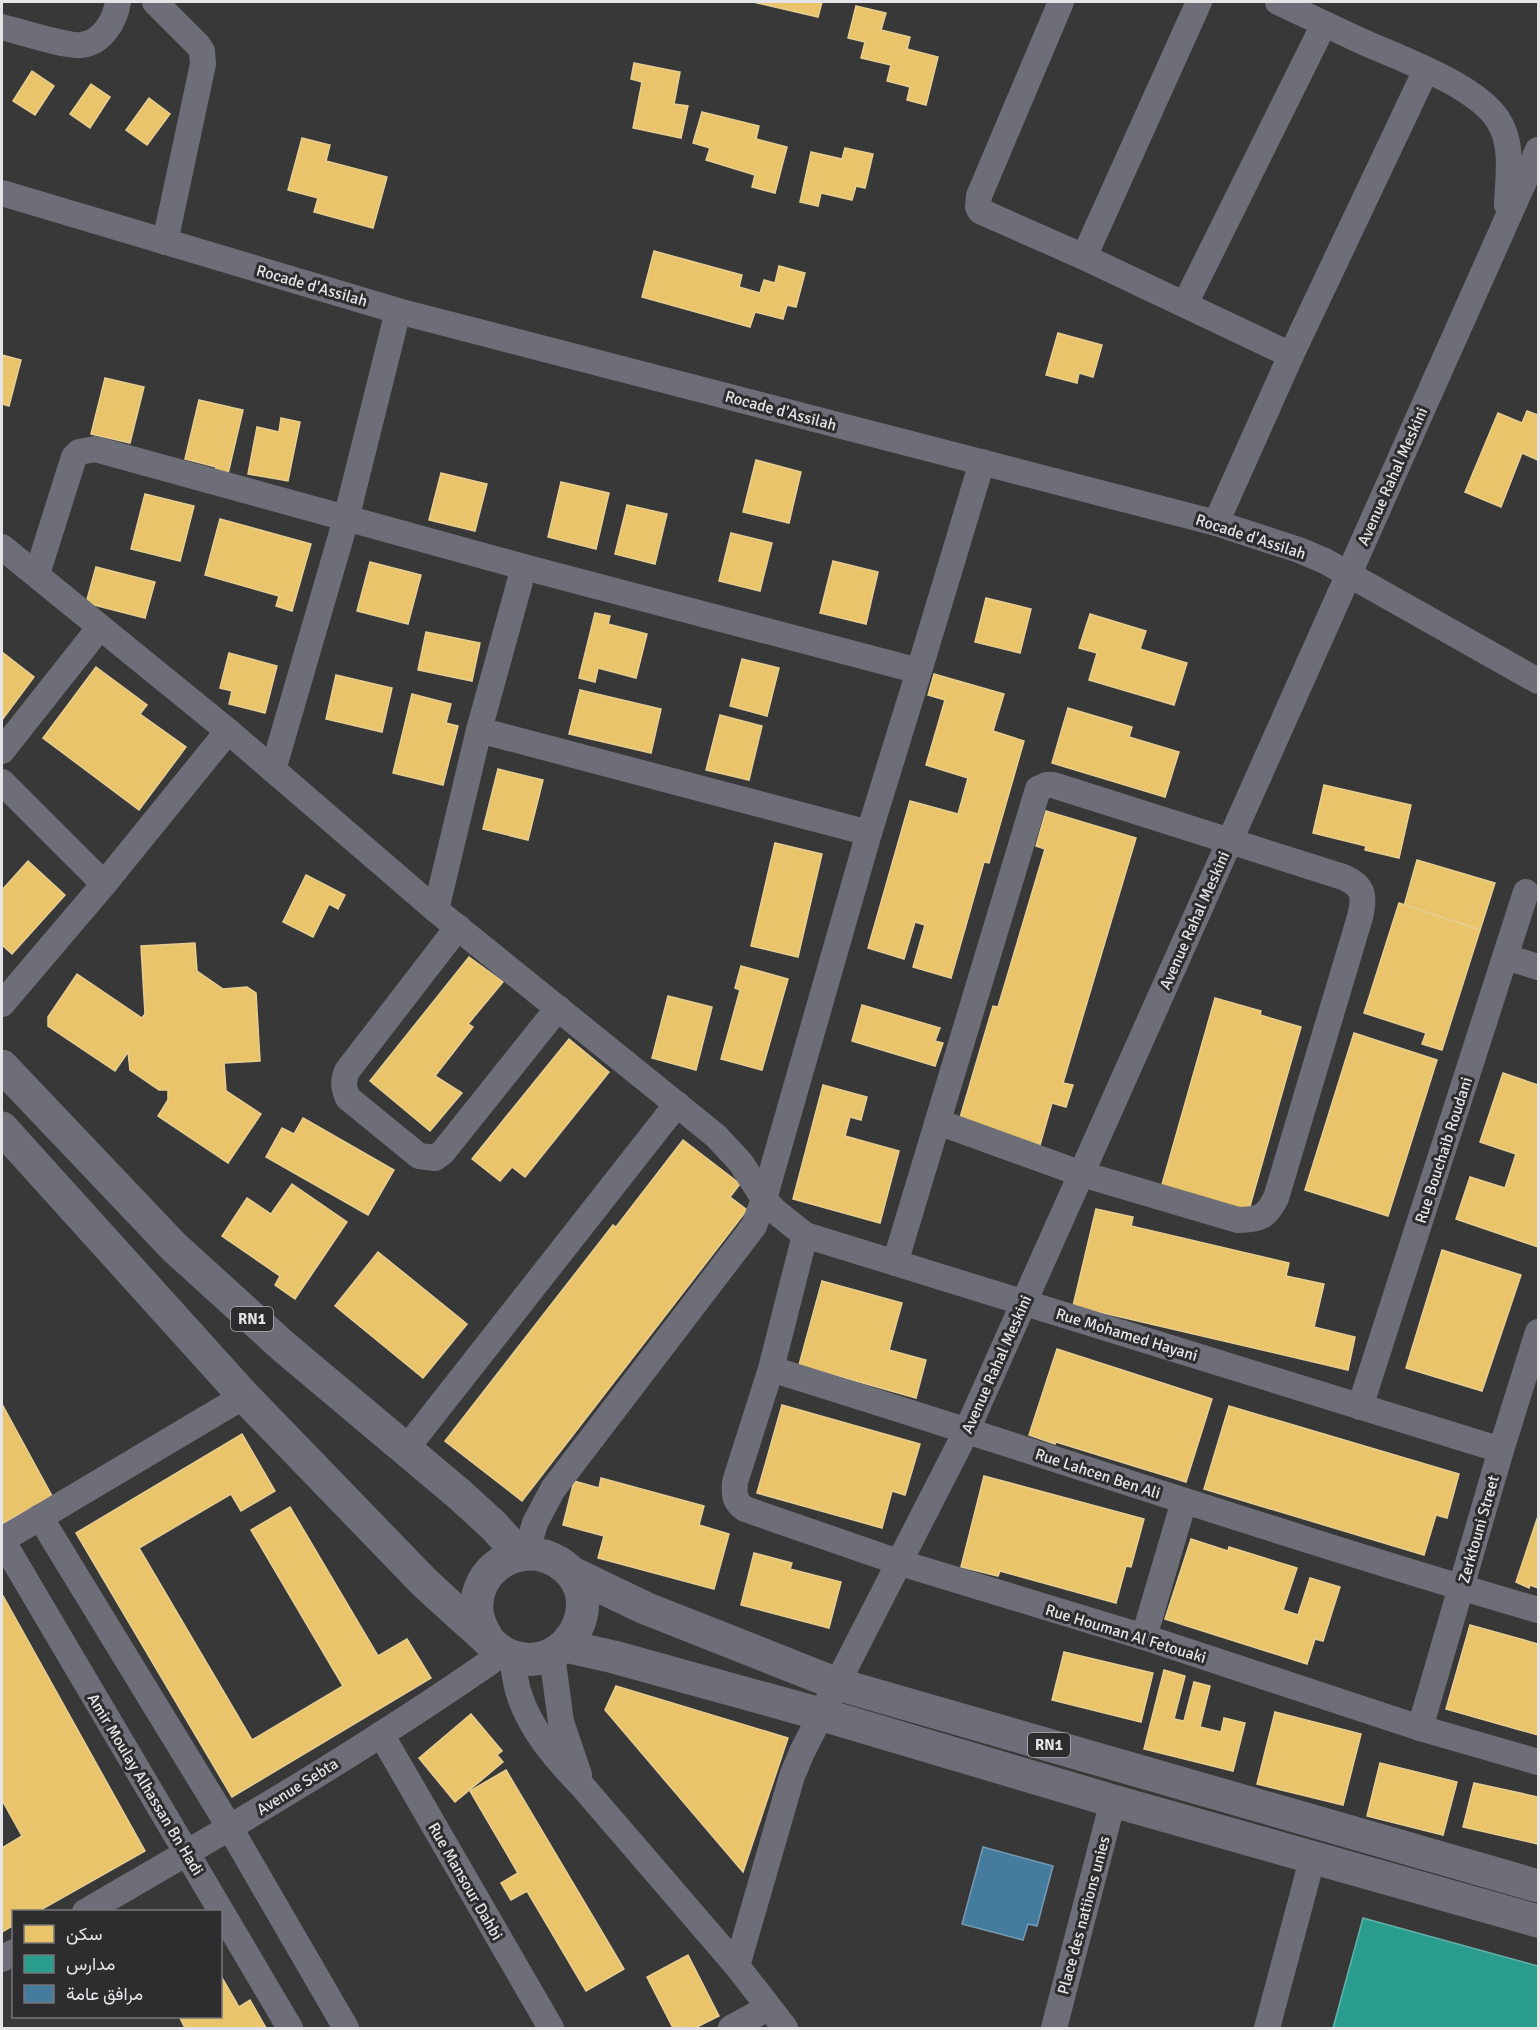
<svg xmlns="http://www.w3.org/2000/svg" width="1540" height="2030" viewBox="0 0 1540 2030" font-family="Signika,Vazirmatn,sans-serif">
<style>
.homes{fill:#e9c46a;stroke:#e8ce90;stroke-width:1.5}
.schools{fill:#2a9d8f;stroke:#62b3aa;stroke-width:1.5}
.public{fill:#457b9d;stroke:#759bb4;stroke-width:1.5}
.lines{fill:none;stroke-linecap:round;stroke-linejoin:round}
.minor{stroke:#6e6e78;stroke-width:26}
.major{stroke:#6e6e79;stroke-width:33}
.labels{text-anchor:middle;stroke-width:6;stroke-linejoin:round;paint-order:stroke}
.shield{fill:#2d2d30;stroke:#aeaeb1;stroke-width:1.5}
.shield-label{font-size:15px;font-weight:bold;fill:#e5e5e8}
.street-label{font-size:16px;fill:#e5e5e8;stroke:#2d2d30}
</style>
<rect width="100%" height="100%" fill="#383839"/>
<g class="homes">
<polygon points="753,2 822,2 818,17"/>
<polygon points="856,6 886,13 881,30 910,37 907,49 938,57 926,105 907,100 910,87 887,81 891,65 861,58 865,42 848,38"/>
<polygon points="634,63 680,72 674,104 688,106 681,138 633,128 642,82 631,79"/>
<polygon points="32,71 54,86 35,115 13,101"/>
<polygon points="91,84 110,97 90,128 70,114"/>
<polygon points="149,98 170,114 147,145 126,130"/>
<polygon points="702,112 759,126 756,139 787,147 775,193 752,187 755,175 706,160 710,148 693,143"/>
<polygon points="302,138 330,145 326,161 387,177 373,228 314,212 318,198 288,190"/>
<polygon points="845,148 873,154 865,188 856,186 852,200 821,193 818,206 800,202 811,152 842,159"/>
<polygon points="654,251 742,275 739,287 760,293 764,280 775,283 779,266 805,273 796,307 787,305 783,319 755,312 750,327 642,297"/>
<polygon points="1058,333 1102,345 1093,377 1079,373 1077,383 1046,375"/>
<polygon points="2,355 21,360 9,406 2,404"/>
<polygon points="105,378 144,387 130,443 91,434"/>
<polygon points="199,400 243,410 227,478 214,475 216,467 185,459"/>
<polygon points="1527,411 1538,415 1538,460 1522,453 1501,507 1465,492 1498,413 1522,423"/>
<polygon points="281,418 300,422 288,481 248,474 257,427 279,432"/>
<polygon points="756,460 801,472 789,523 743,512"/>
<polygon points="441,473 487,484 475,531 429,520"/>
<polygon points="561,482 609,493 596,549 548,537"/>
<polygon points="145,494 194,506 180,561 131,549"/>
<polygon points="627,505 667,514 655,564 615,554"/>
<polygon points="220,519 311,544 292,611 276,606 279,596 205,575"/>
<polygon points="731,533 772,543 760,591 719,581"/>
<polygon points="833,561 878,572 866,624 820,613"/>
<polygon points="370,562 421,575 408,624 357,611"/>
<polygon points="96,567 155,582 145,618 86,603"/>
<polygon points="986,598 1031,609 1020,653 975,642"/>
<polygon points="595,613 610,616 608,624 647,634 636,678 598,668 595,682 579,678"/>
<polygon points="1090,614 1146,631 1140,649 1187,663 1174,705 1089,680 1097,653 1079,648"/>
<polygon points="426,632 480,643 472,681 418,670"/>
<polygon points="2,652 34,677 2,720"/>
<polygon points="229,653 277,666 265,713 229,704 232,691 220,688"/>
<polygon points="742,659 779,668 767,716 730,706"/>
<polygon points="96,667 147,705 140,714 186,747 139,810 43,738"/>
<polygon points="934,674 1004,694 993,731 1024,741 989,863 984,862 951,978 913,967 925,925 915,922 904,959 868,948 910,801 958,814 968,778 926,765 945,700 928,695"/>
<polygon points="336,675 392,688 382,732 326,719"/>
<polygon points="580,690 661,709 651,753 569,734"/>
<polygon points="412,694 451,704 446,723 458,726 443,785 393,773"/>
<polygon points="1068,708 1132,727 1129,737 1179,752 1165,797 1052,763"/>
<polygon points="720,715 762,726 749,780 706,770"/>
<polygon points="498,769 543,780 528,840 483,829"/>
<polygon points="1324,785 1411,805 1399,858 1365,850 1366,846 1313,833"/>
<polygon points="1046,811 1136,838 1063,1083 1073,1085 1066,1107 1052,1103 1040,1145 959,1121 993,1006 998,1007 1045,849 1036,846"/>
<polygon points="775,843 822,854 798,957 751,946"/>
<polygon points="1417,860 1495,883 1480,930 1404,906"/>
<polygon points="28,861 65,895 12,954 2,945 2,890"/>
<polygon points="306,875 345,895 338,909 329,904 313,937 283,922"/>
<polygon points="1399,903 1480,930 1442,1050 1422,1044 1426,1033 1364,1013"/>
<polygon points="195,943 197,971 223,989 247,987 256,993 260,1061 224,1063 226,1091 261,1114 228,1163 158,1116 168,1100 168,1090 159,1090 130,1070 128,1052 115,1071 48,1026 48,1017 77,974 142,1018 145,1014 141,946"/>
<polygon points="469,957 503,982 468,1024 473,1027 435,1076 462,1093 430,1131 370,1081"/>
<polygon points="741,966 788,979 762,1070 721,1059 740,990 735,988"/>
<polygon points="668,996 712,1007 696,1070 652,1058"/>
<polygon points="1215,998 1261,1011 1260,1015 1301,1027 1248,1213 1161,1188"/>
<polygon points="862,1005 940,1028 935,1041 943,1043 935,1066 852,1041"/>
<polygon points="1354,1033 1437,1060 1388,1216 1305,1190"/>
<polygon points="569,1039 609,1072 525,1177 512,1167 500,1181 472,1159"/>
<polygon points="1503,1073 1538,1085 1538,1247 1456,1219 1470,1177 1505,1188 1516,1154 1480,1142"/>
<polygon points="823,1085 867,1097 861,1120 850,1117 845,1136 899,1151 880,1223 793,1199"/>
<polygon points="303,1118 394,1170 368,1215 266,1157 282,1128 294,1134"/>
<polygon points="683,1140 740,1184 730,1197 747,1210 522,1501 445,1441 613,1225 616,1227"/>
<polygon points="292,1184 347,1222 295,1299 275,1285 280,1276 222,1236 247,1198 271,1214"/>
<polygon points="1096,1209 1133,1217 1131,1226 1289,1263 1286,1276 1324,1284 1314,1327 1355,1337 1348,1370 1073,1306"/>
<polygon points="1442,1250 1521,1275 1482,1391 1406,1368"/>
<polygon points="378,1252 467,1324 423,1378 335,1306"/>
<polygon points="822,1281 902,1303 889,1350 926,1360 916,1398 799,1365"/>
<polygon points="1057,1349 1212,1399 1186,1482 1056,1442 1055,1444 1029,1435"/>
<polygon points="2,1404 52,1496 2,1524"/>
<polygon points="782,1405 920,1444 905,1495 892,1491 882,1528 757,1493"/>
<polygon points="1229,1406 1459,1474 1447,1518 1436,1515 1424,1555 1204,1489"/>
<polygon points="242,1434 275,1491 241,1511 231,1494 139,1548 252,1740 343,1686 251,1530 290,1507 378,1656 407,1639 431,1678 232,1797 76,1533"/>
<polygon points="984,1476 1144,1519 1131,1567 1126,1566 1116,1603 1000,1571 998,1576 961,1567"/>
<polygon points="601,1478 704,1506 699,1525 729,1534 714,1589 598,1558 604,1536 563,1525 574,1481 599,1488"/>
<polygon points="1538,1516 1538,1588 1530,1585 1529,1588 1516,1582"/>
<polygon points="1191,1539 1228,1551 1229,1547 1297,1568 1283,1610 1298,1615 1310,1578 1340,1587 1323,1641 1315,1639 1307,1664 1165,1619"/>
<polygon points="754,1553 792,1563 790,1569 841,1582 829,1628 741,1605"/>
<polygon points="2,1594 145,1851 37,1912 14,1912 14,1925 2,1932 2,1848 22,1836 2,1800"/>
<polygon points="1470,1625 1538,1644 1538,1735 1446,1709"/>
<polygon points="1064,1652 1153,1673 1141,1722 1052,1700"/>
<polygon points="1164,1670 1185,1676 1174,1719 1184,1721 1194,1682 1210,1686 1200,1727 1221,1732 1224,1718 1245,1723 1233,1771 1144,1749"/>
<polygon points="616,1686 788,1738 743,1872 605,1710"/>
<polygon points="1275,1712 1361,1734 1343,1805 1257,1784"/>
<polygon points="471,1714 502,1751 497,1755 503,1762 455,1802 419,1758"/>
<polygon points="1380,1763 1457,1782 1443,1835 1367,1816"/>
<polygon points="506,1770 624,1969 586,1991 527,1891 511,1900 501,1883 518,1873 470,1791"/>
<polygon points="1474,1783 1538,1797 1538,1844 1463,1827"/>
<polygon points="688,1955 719,2016 695,2028 673,2028 647,1977"/>
<polygon points="220,1974 239,2007 250,2000 266,2028 185,2028 179,2016 220,2016"/>
</g>
<polygon class="schools" points="1363,1918 1538,1966 1538,2028 1333,2028"/>
<polygon class="public" points="983,1847 1053,1866 1037,1926 1028,1924 1023,1940 962,1924"/>
<g class="lines">
<g class="minor">
<polyline points="155,2 198,45 202,51 203,64 165,242"/>
<polyline points="1061,2 979,196 978,207 980,211 1084,257 1291,355"/>
<path d="M1278,2C1306,15 1333,28 1361,41C1399,58 1476,85 1498,120C1514,144 1508,177 1507,205"/>
<path d="M2,27C18,31 67,47 81,45C102,43 115,21 118,2"/>
<polyline points="2,193 398,311 1216,523 1299,550 1325,561 1538,681"/>
<polyline points="1084,257 1199,2"/>
<polyline points="1185,304 1324,24"/>
<polyline points="1216,523 1291,355 1426,70"/>
<polyline points="2,547 228,731"/>
<polyline points="37,574 74,457 79,452 95,449 524,567 919,671 982,462"/>
<polyline points="479,730 524,567"/>
<polyline points="2,751 100,627"/>
<polyline points="273,770 346,519 398,311"/>
<polyline points="2,782 104,884 228,731 436,910"/>
<polyline points="869,833 479,730 436,910 716,1136 741,1163 764,1199 775,1211 805,1235 1501,1450"/>
<path d="M458,927L347,1071C343,1081 343,1087 348,1098L419,1156L435,1158L443,1152L558,1008"/>
<polyline points="1506,957 1538,967"/>
<polyline points="2,1004 104,884"/>
<path d="M895,1263L1038,789L1047,785H1053L1343,877C1364,886 1365,896 1360,917L1276,1198C1265,1218 1261,1219 1238,1220L1082,1174L938,1122"/>
<polyline points="771,1369 805,1235"/>
<polyline points="244,1396 2,1540 290,2028"/>
<polyline points="1360,1407 1526,892"/>
<polyline points="406,1449 677,1104"/>
<polyline points="40,1517 230,1828 346,2028"/>
<polyline points="526,1553 535,1523 553,1489 754,1226 764,1199 869,833 919,671"/>
<path d="M1538,1610C1281,1535 1027,1448 771,1369L735,1482C734,1495 734,1501 745,1509L901,1563L1144,1637L1420,1728L1538,1762"/>
<polyline points="1144,1637 1184,1501"/>
<polyline points="552,1655 561,1722 579,1775"/>
<path d="M512,1657C514,1669 515,1682 519,1694C531,1731 556,1759 583,1787L737,1966L785,2028"/>
<polyline points="1420,1728 1501,1450 1538,1332"/>
<polyline points="381,1734 551,2028"/>
<path d="M85,1912C227,1830 369,1747 503,1653"/>
<polyline points="2,1959 14,1952"/>
<polyline points="737,1966 792,1776 802,1752 967,1430 1538,150"/>
<polyline points="731,2028 768,2008"/>
<polyline points="1054,2028 1113,1801"/>
<polyline points="1267,2028 1313,1856"/>
</g>
<g class="major">
<polyline points="2,1066 174,1247 284,1347 459,1494 494,1526 519,1554"/>
<path d="M2,1128L244,1396L424,1582C442,1599 460,1615 478,1631C488,1640 498,1652 511,1656C570,1677 611,1594 558,1562C521,1539 473,1568 477,1612C478,1623 483,1631 489,1641"/>
<polyline points="570,1572 645,1608 837,1684 1538,1886"/>
<polyline points="565,1646 614,1657 820,1714 1113,1801 1538,1921"/>
</g>
</g>
<g class="labels">
<g class="shield">
<rect x="231" y="1307" width="42" height="24" rx="4.5"/>
<rect x="1028" y="1733" width="42" height="24" rx="4.5"/>
</g>
<g class="shield-label">
<text x="252" y="1324">RN1</text>
<text x="1049" y="1750">RN1</text>
</g>
<g class="street-label">
<text transform="translate(312 285) rotate(16)" y="6">Rocade d'Assilah</text>
<text transform="translate(781 410) rotate(15)" y="6">Rocade d'Assilah</text>
<text transform="translate(1392 476) rotate(-66)" y="6">Avenue Rahal Meskini</text>
<text transform="translate(1251 536) rotate(18)" y="6">Rocade d'Assilah</text>
<text transform="translate(1194 920) rotate(-66)" y="6">Avenue Rahal Meskini</text>
<text transform="translate(1443 1150) rotate(-72)" y="6">Rue Bouchaib Roudani</text>
<text transform="translate(1127 1334) rotate(17)" y="6">Rue Mohamed Hayani</text>
<text transform="translate(996 1364) rotate(-66)" y="6">Avenue Rahal Meskini</text>
<text transform="translate(1098 1473) rotate(18)" y="6">Rue Lahcen Ben Ali</text>
<text transform="translate(1478 1529) rotate(-74)" y="6">Zerktouni Street</text>
<text transform="translate(1126 1633) rotate(17)" y="6">Rue Houman Al Fetouaki</text>
<text transform="translate(146 1784) rotate(59)" y="6">Amir Moulay Alhassan Bn Hadi</text>
<text transform="translate(297 1786) rotate(-32)" y="6">Avenue Sebta</text>
<text transform="translate(466 1881) rotate(60)" y="6">Rue Mansour Dahbi</text>
<text transform="translate(1083 1915) rotate(-75)" y="6">Place des natiions unies</text>
</g>
</g>
<rect width="1540" height="2030" fill="none" stroke="#e5e5e8" stroke-width="6"/>
<rect x="12" y="1910" width="210" height="108" fill="#2d2d30" stroke="#77777a" stroke-width="1.5"/>
<rect x="24" y="1925" width="30" height="18" fill="#e9c46a" stroke="#77777a" stroke-width="1.5"/>
<text x="66" y="1940" font-size="18" fill="#e5e5e8">سكن</text>
<rect x="24" y="1955" width="30" height="18" fill="#2a9d8f" stroke="#77777a" stroke-width="1.5"/>
<text x="66" y="1970" font-size="18" fill="#e5e5e8">مدارس</text>
<rect x="24" y="1985" width="30" height="18" fill="#457b9d" stroke="#77777a" stroke-width="1.5"/>
<text x="66" y="2000" font-size="18" fill="#e5e5e8">مرافق عامة</text>
</svg>
